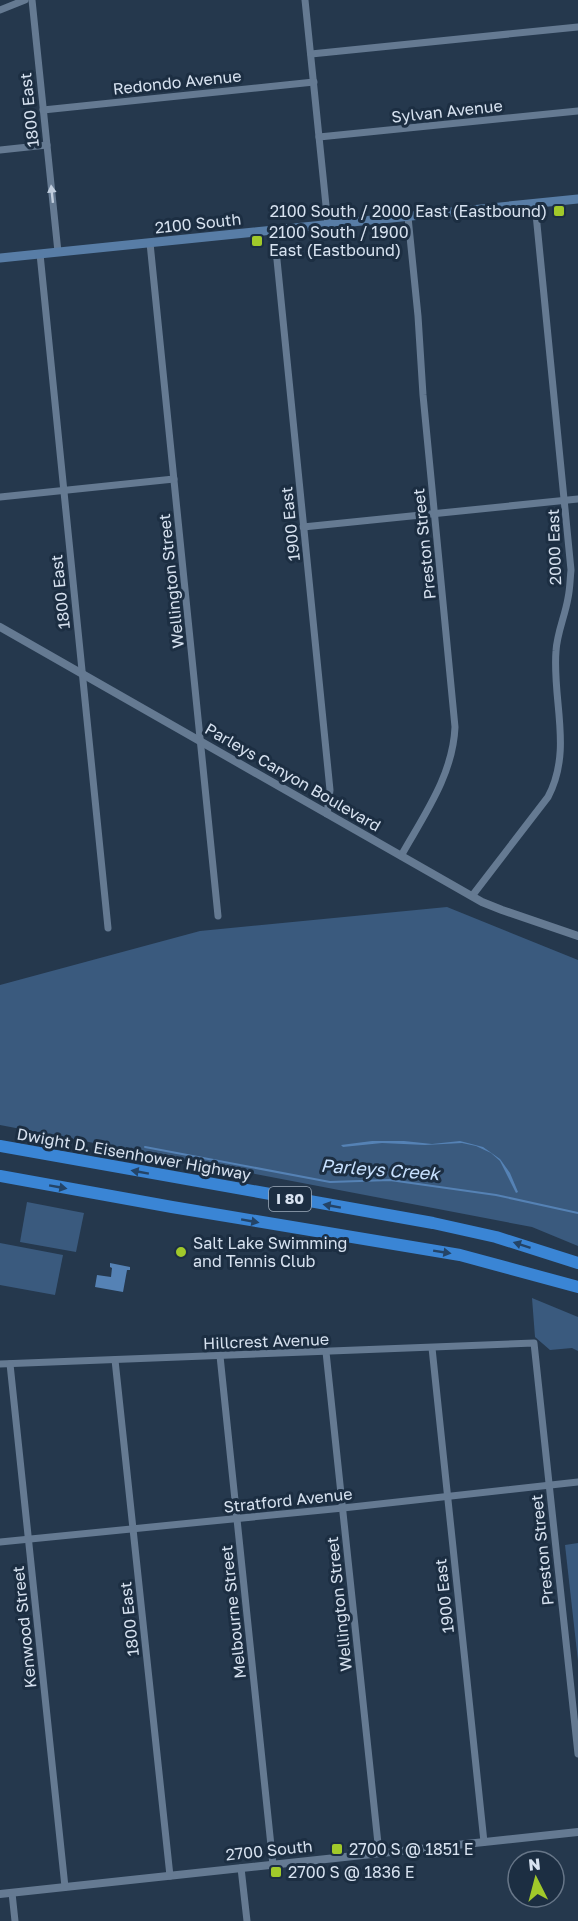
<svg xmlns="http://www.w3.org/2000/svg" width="578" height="1921" viewBox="0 0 578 1921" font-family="'Golos Text',sans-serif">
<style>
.green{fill:#3a5a7e}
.water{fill:#5582b5}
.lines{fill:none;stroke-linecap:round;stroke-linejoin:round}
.stream{stroke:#5582b5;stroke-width:2}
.minor{stroke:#657a92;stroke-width:7}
.tertiary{stroke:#657a92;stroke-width:8}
.secondary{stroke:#587da6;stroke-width:9}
.motorway{stroke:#3a85d5;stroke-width:12}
.oneway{fill:#c0cddd}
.oneway2{fill:#244467}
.poi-dot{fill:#a1c92a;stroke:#1c2e42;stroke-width:2}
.labels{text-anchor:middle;stroke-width:6;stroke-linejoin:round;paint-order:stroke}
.shield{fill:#1c2e42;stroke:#9facbc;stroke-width:1.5}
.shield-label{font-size:15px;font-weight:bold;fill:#d7e2f0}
.street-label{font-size:16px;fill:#d7e2f0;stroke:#1c2e42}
.poi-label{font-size:16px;fill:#d7e2f0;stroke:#1c2e42;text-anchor:start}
.water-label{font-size:18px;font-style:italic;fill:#c7e0fe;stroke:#1c2e42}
</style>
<rect width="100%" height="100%" fill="#25384d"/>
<g class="green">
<polygon points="447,907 578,960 578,1246 532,1227 0,1125 0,985 200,931"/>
<polygon points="27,1202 84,1213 76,1252 20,1242"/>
<polygon points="0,1243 63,1255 55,1295 0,1285"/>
<polygon points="532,1298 578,1317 578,1351 572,1348 550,1350 535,1337"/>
<polygon points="578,1543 578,1661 565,1545"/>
</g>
<g class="water">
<polygon points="372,1141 404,1141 432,1144 460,1141 483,1147 500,1159 510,1173 518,1192 516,1193 500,1161 491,1153 476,1146 462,1143 425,1145 382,1143 343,1147 341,1145"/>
<polygon points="110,1263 130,1267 130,1270 127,1270 123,1292 95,1287 97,1275 111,1277 112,1268 110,1267"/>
</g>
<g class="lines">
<polyline class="stream" points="145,1147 330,1182 390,1180 496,1195 578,1213"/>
<g class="minor">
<polyline points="32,0 58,252"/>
<polyline points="305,0 328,225"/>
<polyline points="0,10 25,0"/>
<polyline points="311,54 578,27"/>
<polyline points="43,110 314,82"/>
<polyline points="319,137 578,111"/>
<polyline points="0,150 47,145"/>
<polyline points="274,230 330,790 327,814"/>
<polyline points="150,243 218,916"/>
<polyline points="40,254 108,928"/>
<polyline points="0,497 174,479"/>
<polyline points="303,527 578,499"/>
<path d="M401,856C424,815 453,775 455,727L423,395L418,316L408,217"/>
<path d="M472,896L548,797C573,750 552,700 556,651C557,633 565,616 568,598C570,589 570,579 571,570L535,204"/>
<polyline points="432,1348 484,1842"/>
<polyline points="326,1352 379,1853"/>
<polyline points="220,1356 273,1865"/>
<polyline points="115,1360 170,1876"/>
<polyline points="0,1364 534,1343 578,1754"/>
<polyline points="10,1364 65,1887"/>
<polyline points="0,1542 343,1508 578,1482"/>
<polyline points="241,1868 247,1921"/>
<polyline points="12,1893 15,1921"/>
</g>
<g class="tertiary">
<polyline points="0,627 482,902 502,910 578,936"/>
<polyline points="0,1894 578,1832"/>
</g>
<polyline class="secondary" points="0,258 578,199"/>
<g class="motorway">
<polyline points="0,1146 433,1223 496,1237 578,1263"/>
<polyline points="0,1176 172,1207 460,1255 578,1287"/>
</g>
</g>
<defs><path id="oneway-solid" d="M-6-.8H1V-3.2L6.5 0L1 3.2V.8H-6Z" transform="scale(1.5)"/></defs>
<use class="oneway" href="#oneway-solid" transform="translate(52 194) rotate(-96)"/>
<g class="oneway2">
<use href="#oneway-solid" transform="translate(140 1172) rotate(-170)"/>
<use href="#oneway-solid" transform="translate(58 1187) rotate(10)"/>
<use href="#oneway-solid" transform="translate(332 1206) rotate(-170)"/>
<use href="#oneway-solid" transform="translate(250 1221) rotate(10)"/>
<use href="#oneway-solid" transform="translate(522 1245) rotate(-162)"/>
<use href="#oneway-solid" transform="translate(442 1252) rotate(9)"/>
</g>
<g class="poi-dot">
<rect x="553" y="205" width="12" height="12" rx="3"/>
<rect x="251" y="235" width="12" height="12" rx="3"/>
<circle cx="181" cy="1252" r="6"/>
<rect x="331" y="1843" width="12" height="12" rx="3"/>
<rect x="270" y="1866" width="12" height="12" rx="3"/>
</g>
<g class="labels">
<rect class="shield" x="269" y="1187" width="42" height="24" rx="4.5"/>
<g class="shield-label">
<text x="290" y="1204">I 80</text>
</g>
<g class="street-label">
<text transform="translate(177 82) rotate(-6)" y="6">Redondo Avenue</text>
<text transform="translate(29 110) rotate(-96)" y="6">1800 East</text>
<text transform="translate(447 111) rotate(-6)" y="6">Sylvan Avenue</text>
<text transform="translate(198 223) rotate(-6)" y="6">2100 South</text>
<text transform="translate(290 524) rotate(-96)" y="6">1900 East</text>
<text transform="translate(424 544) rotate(-96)" y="6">Preston Street</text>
<text transform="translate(554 547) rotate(-92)" y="6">2000 East</text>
<text transform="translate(171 581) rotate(-96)" y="6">Wellington Street</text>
<text transform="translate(60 592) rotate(-96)" y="6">1800 East</text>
<text transform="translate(293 777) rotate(30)" y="6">Parleys Canyon Boulevard</text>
<text transform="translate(134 1154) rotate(10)" y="6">Dwight D. Eisenhower Highway</text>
<text transform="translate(266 1341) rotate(-2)" y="6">Hillcrest Avenue</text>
<text transform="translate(288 1500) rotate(-6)" y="6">Stratford Avenue</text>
<text transform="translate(542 1550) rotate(-96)" y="6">Preston Street</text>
<text transform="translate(444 1596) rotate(-96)" y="6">1900 East</text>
<text transform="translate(339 1604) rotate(-96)" y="6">Wellington Street</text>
<text transform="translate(233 1612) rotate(-96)" y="6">Melbourne Street</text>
<text transform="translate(129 1619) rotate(-96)" y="6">1800 East</text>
<text transform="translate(24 1627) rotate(-96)" y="6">Kenwood Street</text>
<text transform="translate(269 1850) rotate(-6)" y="6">2700 South</text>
</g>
<g class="poi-label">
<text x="547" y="217" text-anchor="end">2100 South / 2000 East (Eastbound)</text>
<text x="269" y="238">2100 South / 1900<tspan x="269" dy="18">East (Eastbound)</tspan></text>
<text x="193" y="1249">Salt Lake Swimming<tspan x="193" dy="18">and Tennis Club</tspan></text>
<text x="349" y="1855">2700 S @ 1851 E</text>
<text x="288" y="1878">2700 S @ 1836 E</text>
</g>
<g class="water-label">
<text transform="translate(380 1170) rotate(4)" y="6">Parleys Creek</text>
</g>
</g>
<g transform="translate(536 1879) rotate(354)"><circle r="28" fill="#1c2e42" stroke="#677688" stroke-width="1.5"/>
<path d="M0-4.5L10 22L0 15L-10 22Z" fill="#a1c92a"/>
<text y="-9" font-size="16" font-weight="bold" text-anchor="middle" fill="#d7e2f0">N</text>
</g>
</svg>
